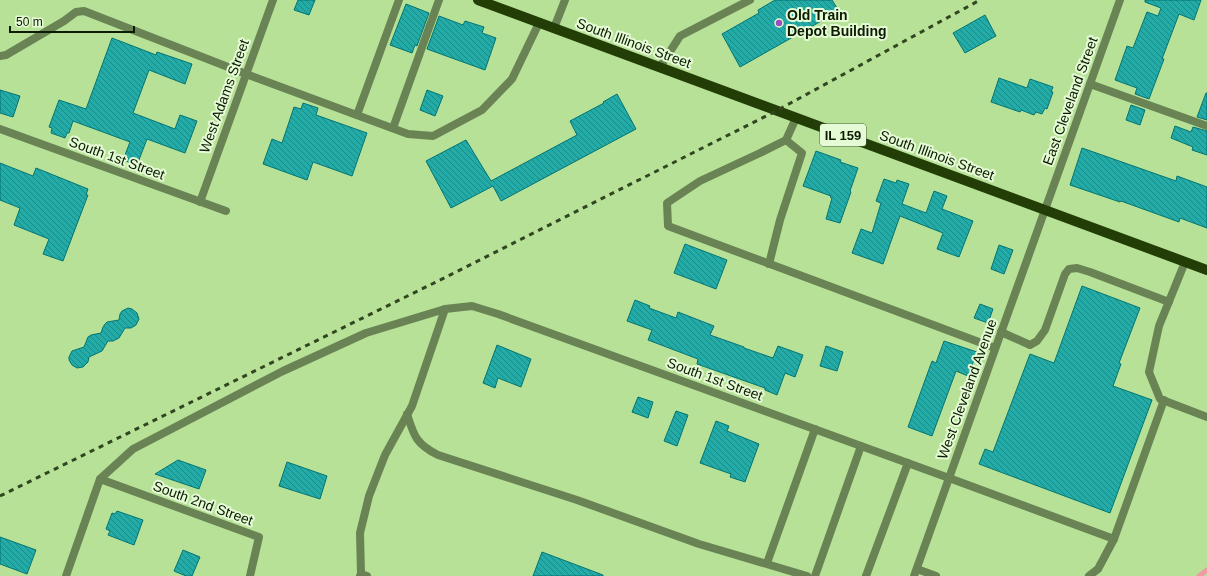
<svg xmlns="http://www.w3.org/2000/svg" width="1207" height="576" viewBox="0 0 1207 576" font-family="Arial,sans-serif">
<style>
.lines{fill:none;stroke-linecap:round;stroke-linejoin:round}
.stream{stroke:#f09aa4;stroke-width:5}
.building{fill:url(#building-back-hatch);stroke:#027573}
.lane{stroke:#698355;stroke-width:8}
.street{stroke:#698355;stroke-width:8}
.primary{stroke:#233d07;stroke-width:10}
.rail{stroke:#314521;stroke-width:3;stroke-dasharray:5 5;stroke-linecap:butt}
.poi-dot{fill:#9a4fc1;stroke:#e5fbd6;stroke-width:1.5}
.labels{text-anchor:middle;stroke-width:4;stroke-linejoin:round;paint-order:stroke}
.shield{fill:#e5fbd6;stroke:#4d5e41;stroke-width:1}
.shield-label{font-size:13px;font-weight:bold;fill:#0c1b01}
.poi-label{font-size:14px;font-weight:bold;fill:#0c1b01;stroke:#e5fbd6;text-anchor:start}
.street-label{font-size:14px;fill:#0c1b01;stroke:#e5fbd6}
</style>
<defs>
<pattern id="building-back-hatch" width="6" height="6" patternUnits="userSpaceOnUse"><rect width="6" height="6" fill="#23aba8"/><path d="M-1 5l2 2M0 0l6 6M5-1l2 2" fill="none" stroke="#1d8a86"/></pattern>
</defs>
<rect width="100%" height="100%" fill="#b7e197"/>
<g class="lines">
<polyline class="stream" points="1199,576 1207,570"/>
</g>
<g class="building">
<polygon points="298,0 315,0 309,15 294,10"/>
<polygon points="775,0 832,0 839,11 740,67 722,34 759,13 758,10"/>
<polygon points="1145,0 1201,0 1194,20 1179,14 1162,59 1164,59 1149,99 1135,94 1137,88 1115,80 1127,46 1133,48 1147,12 1158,16 1161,8 1145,2"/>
<polygon points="406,4 429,13 417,46 415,45 412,53 390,45"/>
<polygon points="985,15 996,36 965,53 953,33"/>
<polygon points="439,16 463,25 465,21 484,27 482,33 496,38 485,70 427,49"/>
<polygon points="112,38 156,55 157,52 192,64 185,84 149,70 133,113 175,129 180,115 197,121 185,153 147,139 137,165 123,160 130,142 73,121 69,133 67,133 65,138 51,133 52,128 49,127 59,100 86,109"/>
<polygon points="999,78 1027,88 1030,79 1053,87 1051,92 1053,92 1047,109 1045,108 1042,114 1036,112 1034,115 1021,110 1020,112 991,102"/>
<polygon points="0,90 20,96 13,117 0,113"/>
<polygon points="427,90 443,96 435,116 420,110"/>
<polygon points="1206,93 1207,93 1207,120 1197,117"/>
<polygon points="617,94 636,129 501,201 493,186 451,208 426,161 466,140 491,181 577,135 570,121 604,103 603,102"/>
<polygon points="303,103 318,108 316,115 367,133 352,176 313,162 307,180 263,164 272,139 282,143 294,107 301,109"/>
<polygon points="1131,105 1145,110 1140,125 1126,120"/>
<polygon points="1175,126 1191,132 1193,127 1207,131 1207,155 1192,150 1193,147 1171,138"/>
<polygon points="1082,148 1176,181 1177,176 1207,187 1207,228 1180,218 1179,222 1121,201 1120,202 1070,185"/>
<polygon points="816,151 841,160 840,162 858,168 850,191 851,192 840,223 826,219 832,198 830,197 831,196 803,186"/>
<polygon points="0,163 33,176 36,168 88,189 86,195 88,195 63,261 43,254 49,239 14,225 20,208 0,200"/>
<polygon points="884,179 896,183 897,180 909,184 902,204 926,213 934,191 947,196 942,209 973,221 959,257 937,249 943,233 900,216 883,264 852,253 861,229 872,233 881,203 876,201"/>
<polygon points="685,244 727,260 716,289 674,273"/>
<polygon points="999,245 1013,250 1004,274 991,269"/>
<polygon points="1082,286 1140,308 1119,363 1121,364 1113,386 1152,400 1110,513 979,464 985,449 993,452 1030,354 1054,363"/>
<polygon points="635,300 650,306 649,308 676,318 678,312 714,326 710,335 744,347 744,348 773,358 778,346 803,355 795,377 785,373 777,395 765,390 765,388 697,364 698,359 648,340 652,330 627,321"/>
<polygon points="980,304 993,309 988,323 974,318"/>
<polygon points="128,308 132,309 137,313 139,319 136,325 131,328 125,328 119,338 113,341 108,341 102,351 89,357 88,362 83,367 77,368 72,365 69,360 69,357 72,351 84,347 88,337 91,335 101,333 103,327 105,324 107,322 119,320 120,314 122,311"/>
<polygon points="944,341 977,352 968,376 956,371 932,436 908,427 932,361 936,363"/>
<polygon points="497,345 531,359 521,387 498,378 495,388 483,383"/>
<polygon points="826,346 843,352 837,371 820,366"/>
<polygon points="638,397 653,402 648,418 632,412"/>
<polygon points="676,411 688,415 677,446 664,441"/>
<polygon points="716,421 729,426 727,431 759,444 745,482 730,477 731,474 700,463"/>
<polygon points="178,460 206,470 199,489 155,474"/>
<polygon points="287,462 327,476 320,499 279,486"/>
<polygon points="117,511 143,520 134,545 108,535 110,531 106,529 112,513 115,514"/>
<polygon points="0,537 36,550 27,574 0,564"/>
<polygon points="183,550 200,557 192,576 186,576 174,571"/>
<polygon points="542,552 603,575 603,576 533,576"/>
</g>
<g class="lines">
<g class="lane">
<polyline points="0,56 6,55 64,21 76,12 84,11 246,74 408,134 433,136 482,110 512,79 539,23"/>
<polyline points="660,67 680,36 750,0"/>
<polyline points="1090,84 1207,126"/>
<polyline points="357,115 399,0"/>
<polyline points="796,118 786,140 760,153 700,181 667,203 668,226 995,348"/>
<polyline points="393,128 439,0"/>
<polyline points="1185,262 1159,326 1149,372 1160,399 1207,417"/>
<polyline points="769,264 780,220 802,153 786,140"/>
<polyline points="1001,332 1030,345 1037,341 1045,330 1065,274 1069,269 1077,268 1090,272 1169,302"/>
<path d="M407,414C414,436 416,444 438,455L577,500L699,544L807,576"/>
<polyline points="949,478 1114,539 1164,400"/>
<polyline points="767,563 815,429"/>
<polyline points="917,569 936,576"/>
<polyline points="360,576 361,574 360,533 369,496 385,455 412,406 445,309"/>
<polyline points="815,576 861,446"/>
<polyline points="866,576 908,463"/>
<polyline points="1089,576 1098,569 1114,539"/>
</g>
<g class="street">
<polyline points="554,28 565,0"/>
<polyline points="0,129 226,211"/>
<polyline points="200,202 273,0"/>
<polyline points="100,479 259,537 250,576"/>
<polyline points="361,574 367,576"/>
<polyline points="66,576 100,479 133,449 283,371 366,333 445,309 472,306 498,314 949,478"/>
<polyline points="914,576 1120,0"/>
</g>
<polyline class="primary" points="478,0 1207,270"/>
<polyline class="rail" points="0,496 436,282 776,111 980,0"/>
</g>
<circle class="poi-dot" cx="779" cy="23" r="4"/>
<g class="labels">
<rect class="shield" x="820" y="124" width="46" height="22" rx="3"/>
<g class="shield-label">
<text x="843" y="140">IL 159</text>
</g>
<g class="poi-label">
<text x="787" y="20">Old Train<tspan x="787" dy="16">Depot Building</tspan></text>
</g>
<g class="street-label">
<text transform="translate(634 43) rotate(20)" y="5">South Illinois Street</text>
<text transform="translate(224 96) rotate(-70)" y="5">West Adams Street</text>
<text transform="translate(1070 101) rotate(-70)" y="5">East Cleveland Street</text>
<text transform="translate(937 155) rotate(20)" y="5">South Illinois Street</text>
<text transform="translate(117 158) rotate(20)" y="5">South 1st Street</text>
<text transform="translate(715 379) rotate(20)" y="5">South 1st Street</text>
<text transform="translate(967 389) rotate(-70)" y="5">West Cleveland Avenue</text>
<text transform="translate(203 503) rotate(20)" y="5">South 2nd Street</text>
</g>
</g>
<path d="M10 26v6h124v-6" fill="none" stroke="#0c1b01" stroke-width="2"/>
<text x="16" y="26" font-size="12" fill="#0c1b01" stroke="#e5fbd6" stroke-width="3" paint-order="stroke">50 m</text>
</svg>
